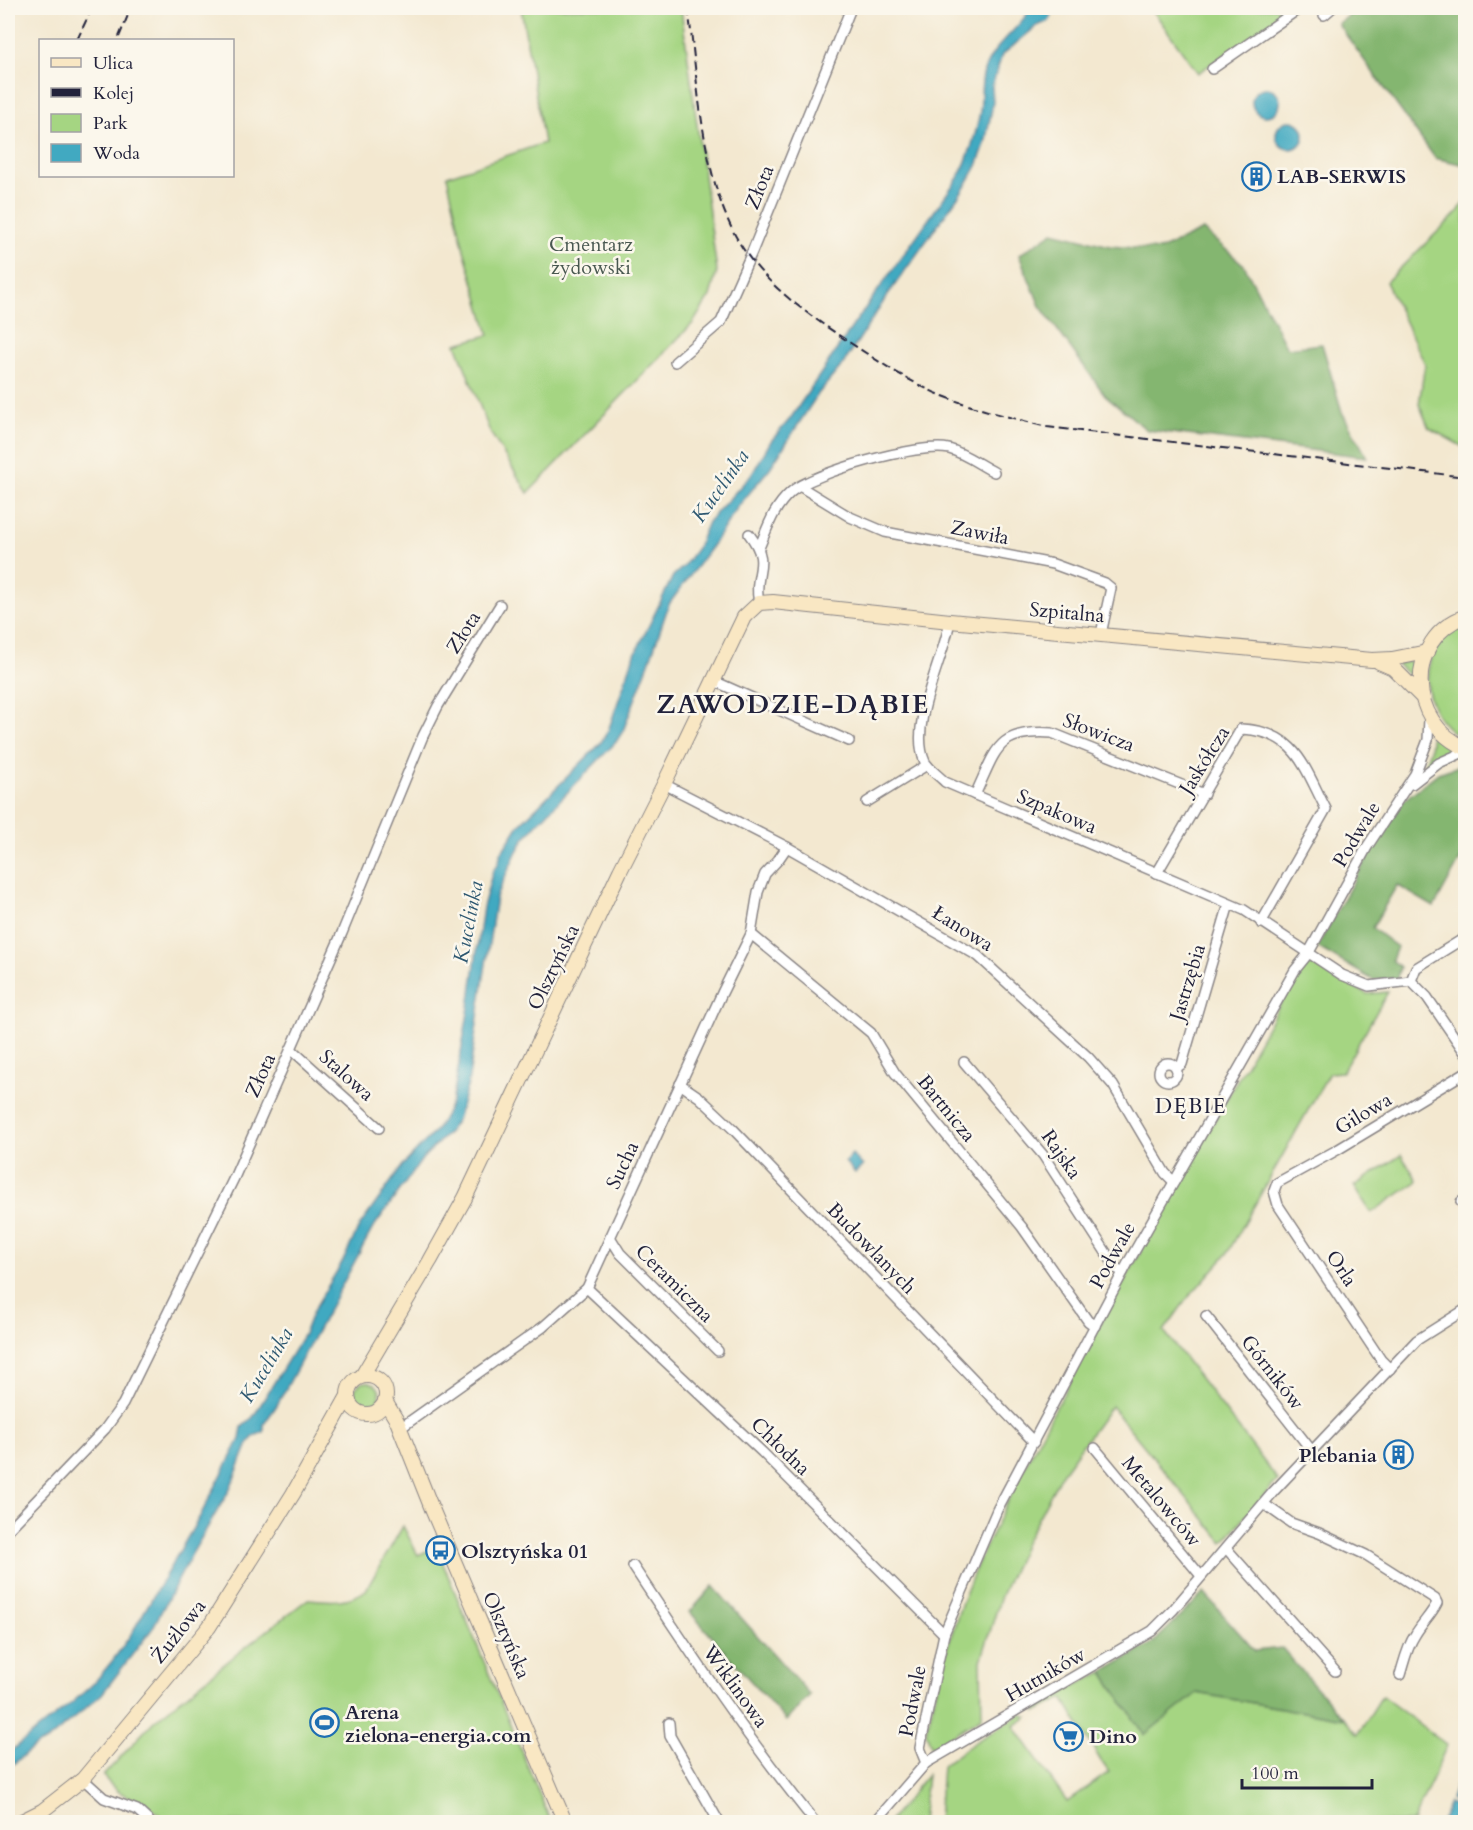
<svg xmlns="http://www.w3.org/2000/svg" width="1473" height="1830" viewBox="0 0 1473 1830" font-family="Cardo,serif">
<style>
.green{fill:#a5d582;stroke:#647c5e;stroke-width:1.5}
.forest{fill:#84b670;stroke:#536c56;stroke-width:1.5}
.water{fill:#41a9c1;stroke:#32667e;stroke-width:1.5}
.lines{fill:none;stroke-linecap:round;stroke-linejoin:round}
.street-casing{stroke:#8a8586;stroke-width:12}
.secondary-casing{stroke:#8a8586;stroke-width:16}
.street{stroke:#fff;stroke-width:9}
.secondary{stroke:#f9e7c3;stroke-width:14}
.rail{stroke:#22223b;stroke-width:2;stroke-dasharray:9 4.5;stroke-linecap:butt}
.labels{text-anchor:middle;stroke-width:5;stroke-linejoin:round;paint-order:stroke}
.poi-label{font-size:20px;font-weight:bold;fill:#22223b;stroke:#fbf7ec;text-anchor:start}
.street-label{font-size:20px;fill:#22223b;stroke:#fbf7ec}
.park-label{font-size:20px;fill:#495850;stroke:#fbf7ec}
.water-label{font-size:21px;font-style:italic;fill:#2e5871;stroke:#fbf7ec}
.neighbourhood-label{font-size:21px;letter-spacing:1.5px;fill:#22223b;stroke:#fbf7ec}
.district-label{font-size:26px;font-weight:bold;letter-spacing:1.5px;fill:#22223b;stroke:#fbf7ec}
</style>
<rect width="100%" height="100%" fill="#fbf7ec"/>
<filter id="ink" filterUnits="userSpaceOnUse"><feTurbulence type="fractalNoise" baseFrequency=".0167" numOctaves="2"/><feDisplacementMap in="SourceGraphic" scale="12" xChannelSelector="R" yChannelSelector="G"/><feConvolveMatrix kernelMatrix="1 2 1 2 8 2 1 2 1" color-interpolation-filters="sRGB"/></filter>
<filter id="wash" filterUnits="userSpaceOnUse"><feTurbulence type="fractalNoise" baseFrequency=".008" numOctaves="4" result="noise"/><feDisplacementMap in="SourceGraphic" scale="24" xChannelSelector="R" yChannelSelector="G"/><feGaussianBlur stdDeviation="1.35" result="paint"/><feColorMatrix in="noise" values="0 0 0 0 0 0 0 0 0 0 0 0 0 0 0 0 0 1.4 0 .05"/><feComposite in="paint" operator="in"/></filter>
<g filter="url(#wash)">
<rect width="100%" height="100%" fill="#f3e8d0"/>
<g class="green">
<polygon points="521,8 681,8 717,271 710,296 693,323 528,493 490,432 456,344 489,335 464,250 447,176 544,143"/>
<polygon points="1151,8 1293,8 1198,73"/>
<polygon points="1465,200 1466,448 1465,448 1429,428 1419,404 1425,364 1386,282 1458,212"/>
<path d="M1465,622V739C1427,723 1415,671 1442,639C1448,631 1457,627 1465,622Z"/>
<polygon points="1417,660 1414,680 1397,664"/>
<polygon points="1432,730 1458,750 1424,767 1430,750"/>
<polygon points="1310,962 1367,994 1388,992 1342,1072 1329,1073 1227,1254 1186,1300 1164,1331 1278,1480 1223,1542 1111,1406 1061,1475 1024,1545 1001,1596 981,1661 982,1717 932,1748 926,1733 945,1655 962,1602 977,1565 1018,1479 1109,1308 1298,972 1303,965"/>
<polygon points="1401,1155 1418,1181 1371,1213 1354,1186"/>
<circle cx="367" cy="1395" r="13"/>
<path d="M403,1526L418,1555L436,1547L551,1822H165C156,1807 136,1801 121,1793C114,1790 108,1781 103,1776L154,1721L243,1649L308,1599C328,1601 350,1603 366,1590Z"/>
<polygon points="1103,1672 1144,1735 1197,1693 1344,1719 1358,1734 1382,1696 1447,1745 1413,1822 938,1822 942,1766 975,1742 1021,1714 1028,1717 1014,1726 1067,1802 1109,1772 1101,1761 1063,1698 1036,1712 1035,1708 1060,1693"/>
<polygon points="927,1775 922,1822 889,1822"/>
</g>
<g class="forest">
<polygon points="1359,8 1465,8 1465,165 1435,158 1338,24"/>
<polygon points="1203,230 1244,265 1287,348 1322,344 1342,412 1367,457 1147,430 1105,395 1040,306 1019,255 1053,232 1110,246 1160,250"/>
<polygon points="1459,766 1465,766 1465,851 1434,907 1397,885 1372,928 1397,947 1392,960 1400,967 1397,978 1373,980 1317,947 1358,873 1404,800 1438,773"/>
<polygon points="713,1586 810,1695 786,1721 690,1612"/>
<polygon points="1204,1593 1255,1651 1282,1648 1344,1719 1197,1693 1144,1735 1103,1672 1153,1643"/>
</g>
<g class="water">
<path d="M1031,8H1055L1049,21L1037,26L1002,55L992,86L993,103L985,144L977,166L965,187L889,293L844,363L818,394L770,468L737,508L712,546L669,604L649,663L623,731L616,742L537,824L524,839L517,851L496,897L468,1084L457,1120L447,1134L423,1158L373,1228L277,1405L264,1424V1432L254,1436L248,1444L229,1491L193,1552L152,1629L102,1694L48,1740L37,1745L8,1768V1753L74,1701L94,1683L113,1660L130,1636L199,1518L240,1439L242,1427L253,1417L304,1334L313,1311L343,1261L359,1227L403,1165L437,1129L445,1116L452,1101L456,1081L469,1007L483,907L493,870L498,864L501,853L519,825L600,744L608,731L633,658L673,576L684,566L697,548L708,522L752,474L771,441L790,419L854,324L958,178C969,158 976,135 980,112C982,98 980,84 984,71C993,44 1018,31 1031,8Z"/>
<circle cx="1266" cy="102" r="14"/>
<circle cx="1290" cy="135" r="14"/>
<polygon points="852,1154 863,1166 855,1173 845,1162"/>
<polygon points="1465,1759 1465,1795 1462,1804 1451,1799"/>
<polygon points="1449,1803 1459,1807 1450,1822 1441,1822"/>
</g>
</g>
<g filter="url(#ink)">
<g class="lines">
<defs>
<g id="street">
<polyline points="1324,15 1332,8"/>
<polyline points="1212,69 1300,8"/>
<polyline points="675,362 721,322 752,252 851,8"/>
<polyline points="801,487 850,517 885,532 1053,564 1105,583 1111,588 1101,634"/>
<path d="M749,534C773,565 752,572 759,603"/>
<path d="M759,548C768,527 773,508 791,492C812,473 920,442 949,449C964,453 980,465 994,472"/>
<path d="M950,621C943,661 908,725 925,762C929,769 939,776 945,782L1244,910L1342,975L1369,986L1411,981"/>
<polyline points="714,681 849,741"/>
<polyline points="664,784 787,847 978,956 1088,1057 1113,1085 1165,1173 1174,1182"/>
<polyline points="1412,784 1439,763 1466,751"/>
<path d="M975,795C996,751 996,729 1052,733L1204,794"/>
<polyline points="867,802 927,765"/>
<path d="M1157,873L1241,729C1296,731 1304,767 1326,809L1261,923"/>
<polyline points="751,934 871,1033 895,1073 1022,1227 1088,1321 1095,1326"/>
<polyline points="1411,981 1427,997 1466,1054"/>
<polyline points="1411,981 1416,968 1466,937"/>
<polyline points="291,1049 379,1128"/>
<polyline points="964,1062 1043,1155 1116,1268 1123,1272"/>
<circle cx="1168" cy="1072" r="9"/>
<polyline points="1176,1068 1182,1064 1229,904"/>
<polyline points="680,1084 699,1097 733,1129 1034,1442"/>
<polyline points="1461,1202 1466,1199"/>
<polyline points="610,1237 620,1253 718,1351"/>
<polyline points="587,1288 762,1452 944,1634"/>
<polyline points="1206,1316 1312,1451"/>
<polyline points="1390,1369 1381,1360 1278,1205 1274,1191 1277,1183 1337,1150 1466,1072"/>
<polyline points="399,1429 543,1327 587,1288 722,993 751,934 758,892 765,874 778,860 787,847"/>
<polyline points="1095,1448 1201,1576"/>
<path d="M1264,1504L1291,1523L1319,1533L1366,1555L1435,1599L1437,1603C1431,1615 1422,1623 1415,1635C1407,1647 1404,1662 1400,1675"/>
<polyline points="8,1530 105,1429 123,1404 234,1178 342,933 423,736 438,706 500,605"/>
<polyline points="1226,1548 1335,1671"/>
<path d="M633,1566C691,1654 749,1741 815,1822"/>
<polyline points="669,1723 670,1736 719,1822"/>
<polyline points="926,1763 920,1748 944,1634 997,1510 1129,1261 1295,970 1308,954 1367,847 1415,774 1428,740 1429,718"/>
<polyline points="83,1779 104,1798 137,1810 150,1822"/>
<polyline points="875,1822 926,1763 1152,1631 1173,1610 1274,1491 1417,1340 1466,1309"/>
</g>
<g id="secondary">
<path d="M1466,616C1404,638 1407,724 1466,748"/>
<polyline points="1379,662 1393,668 1421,696"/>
<circle cx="367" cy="1395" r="19"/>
<polyline points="362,1376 430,1261 465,1198 620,871 664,784 744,617 759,603 773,602 950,621 1372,660 1392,659 1427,652"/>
<polyline points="385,1401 397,1421 432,1509 565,1822"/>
<polyline points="20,1822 42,1811 83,1779 209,1627 293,1494 348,1396"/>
</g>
</defs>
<use href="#street" class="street-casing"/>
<use href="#secondary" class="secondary-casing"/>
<use href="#street" class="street"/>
<use href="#secondary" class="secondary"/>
<g class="rail">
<path d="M688,8C698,79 700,163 732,229C757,281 806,313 852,344C881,363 911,383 943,396C977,409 1012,418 1047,427L1466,477"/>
<polyline points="119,37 131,8"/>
<polyline points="77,40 92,8"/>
</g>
</g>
</g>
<defs>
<symbol id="building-ring" viewBox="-11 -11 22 22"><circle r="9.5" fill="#fbf7ec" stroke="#1f6fb2" stroke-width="1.5"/><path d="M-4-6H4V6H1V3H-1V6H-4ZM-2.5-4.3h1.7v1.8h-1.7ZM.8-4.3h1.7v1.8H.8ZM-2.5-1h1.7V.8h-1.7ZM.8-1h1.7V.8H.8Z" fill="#1f6fb2"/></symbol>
<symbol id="bus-ring" viewBox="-11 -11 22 22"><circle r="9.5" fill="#fbf7ec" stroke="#1f6fb2" stroke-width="1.5"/><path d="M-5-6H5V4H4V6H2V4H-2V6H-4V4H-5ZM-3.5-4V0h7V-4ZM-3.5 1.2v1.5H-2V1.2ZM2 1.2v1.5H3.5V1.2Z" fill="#1f6fb2"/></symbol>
<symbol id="stadium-ring" viewBox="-11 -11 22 22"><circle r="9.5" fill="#fbf7ec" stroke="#1f6fb2" stroke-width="1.5"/><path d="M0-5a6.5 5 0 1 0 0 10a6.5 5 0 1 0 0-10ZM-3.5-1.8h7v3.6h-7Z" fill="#1f6fb2"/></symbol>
<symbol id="supermarket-ring" viewBox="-11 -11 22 22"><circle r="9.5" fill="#fbf7ec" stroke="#1f6fb2" stroke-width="1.5"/><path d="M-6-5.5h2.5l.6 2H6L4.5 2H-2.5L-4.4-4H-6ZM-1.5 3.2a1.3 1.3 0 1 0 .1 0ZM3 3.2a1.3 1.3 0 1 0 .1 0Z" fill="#1f6fb2"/></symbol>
</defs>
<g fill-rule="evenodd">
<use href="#building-ring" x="1240" y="160" width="33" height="33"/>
<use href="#building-ring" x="1382" y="1438" width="33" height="33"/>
<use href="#bus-ring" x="424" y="1534" width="33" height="33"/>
<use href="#stadium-ring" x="308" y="1706" width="33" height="33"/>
<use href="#supermarket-ring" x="1052" y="1720" width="33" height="33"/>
</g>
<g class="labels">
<g class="poi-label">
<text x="1277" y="183">LAB-SERWIS</text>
<text x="1377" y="1462" text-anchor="end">Plebania</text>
<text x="461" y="1558">Olsztyńska 01</text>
<text x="345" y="1719">Arena<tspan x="345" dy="23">zielona-energia.com</tspan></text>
<text x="1089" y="1743">Dino</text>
</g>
<g class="street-label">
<text transform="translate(759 187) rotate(-68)" y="7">Złota</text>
<text transform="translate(980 532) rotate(11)" y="7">Zawiła</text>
<text transform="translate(1067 612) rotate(5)" y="7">Szpitalna</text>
<text transform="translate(463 632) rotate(-58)" y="7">Złota</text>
<text transform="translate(1099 732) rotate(21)" y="7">Słowicza</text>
<text transform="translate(1204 760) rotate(-58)" y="7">Jaskółcza</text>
<text transform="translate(1057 811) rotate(23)" y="7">Szpakowa</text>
<text transform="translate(1356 834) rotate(-59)" y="7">Podwale</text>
<text transform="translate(963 928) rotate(32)" y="7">Łanowa</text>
<text transform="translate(553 967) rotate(-64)" y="7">Olsztyńska</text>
<text transform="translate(1187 982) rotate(-73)" y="7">Jastrzębia</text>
<text transform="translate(260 1075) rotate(-66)" y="7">Złota</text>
<text transform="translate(347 1075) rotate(42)" y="7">Stalowa</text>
<text transform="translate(947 1108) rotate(51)" y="7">Bartnicza</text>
<text transform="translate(1363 1113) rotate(-31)" y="7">Gilowa</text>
<text transform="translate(1062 1154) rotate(55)" y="7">Rajska</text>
<text transform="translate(622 1165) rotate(-65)" y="7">Sucha</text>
<text transform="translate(872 1248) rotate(46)" y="7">Budowlanych</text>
<text transform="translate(1112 1255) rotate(-61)" y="7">Podwale</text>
<text transform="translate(1342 1268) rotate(56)" y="7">Orla</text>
<text transform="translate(675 1283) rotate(45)" y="7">Ceramiczna</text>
<text transform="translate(1273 1372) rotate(52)" y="7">Górników</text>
<text transform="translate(781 1446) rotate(44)" y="7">Chłodna</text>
<text transform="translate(1162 1501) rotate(50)" y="7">Metalowców</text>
<text transform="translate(178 1631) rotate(-52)" y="7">Żużlowa</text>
<text transform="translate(507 1635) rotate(67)" y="7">Olsztyńska</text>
<text transform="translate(1045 1674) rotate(-30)" y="7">Hutników</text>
<text transform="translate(736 1686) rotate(54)" y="7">Wiklinowa</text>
<text transform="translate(912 1701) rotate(-79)" y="7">Podwale</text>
</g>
<g class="park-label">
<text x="591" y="251">Cmentarz<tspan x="591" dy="23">żydowski</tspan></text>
</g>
<g class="water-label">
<text transform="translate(720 486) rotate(-55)" y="7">Kucelinka</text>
<text transform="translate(468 922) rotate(-79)" y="7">Kucelinka</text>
<text transform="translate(266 1365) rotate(-59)" y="7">Kucelinka</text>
</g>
<g class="neighbourhood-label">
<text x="1191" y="1113">DĘBIE</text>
</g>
<g class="district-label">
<text x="793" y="713">ZAWODZIE-DĄBIE</text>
</g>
</g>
<rect width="1473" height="1830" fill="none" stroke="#fbf7ec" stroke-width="30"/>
<rect x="39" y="39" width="195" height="138" fill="#fbf7ec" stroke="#a4a2a5" stroke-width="1.5"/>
<rect x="51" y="58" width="30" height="9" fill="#f9e7c3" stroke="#a4a2a5" stroke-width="1.5"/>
<text x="93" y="69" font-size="18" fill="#22223b">Ulica</text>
<rect x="51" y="88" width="30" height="9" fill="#22223b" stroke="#a4a2a5" stroke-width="1.5"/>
<text x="93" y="99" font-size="18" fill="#22223b">Kolej</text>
<rect x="51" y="114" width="30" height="18" fill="#a5d582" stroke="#a4a2a5" stroke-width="1.5"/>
<text x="93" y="129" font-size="18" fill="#22223b">Park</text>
<rect x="51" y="144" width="30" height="18" fill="#41a9c1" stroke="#a4a2a5" stroke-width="1.5"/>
<text x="93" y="159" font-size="18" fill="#22223b">Woda</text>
<path d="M1242 1779v9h130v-9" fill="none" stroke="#22223b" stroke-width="3"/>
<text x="1251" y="1779" font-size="18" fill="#22223b" stroke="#fbf7ec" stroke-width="4.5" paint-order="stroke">100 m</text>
</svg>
